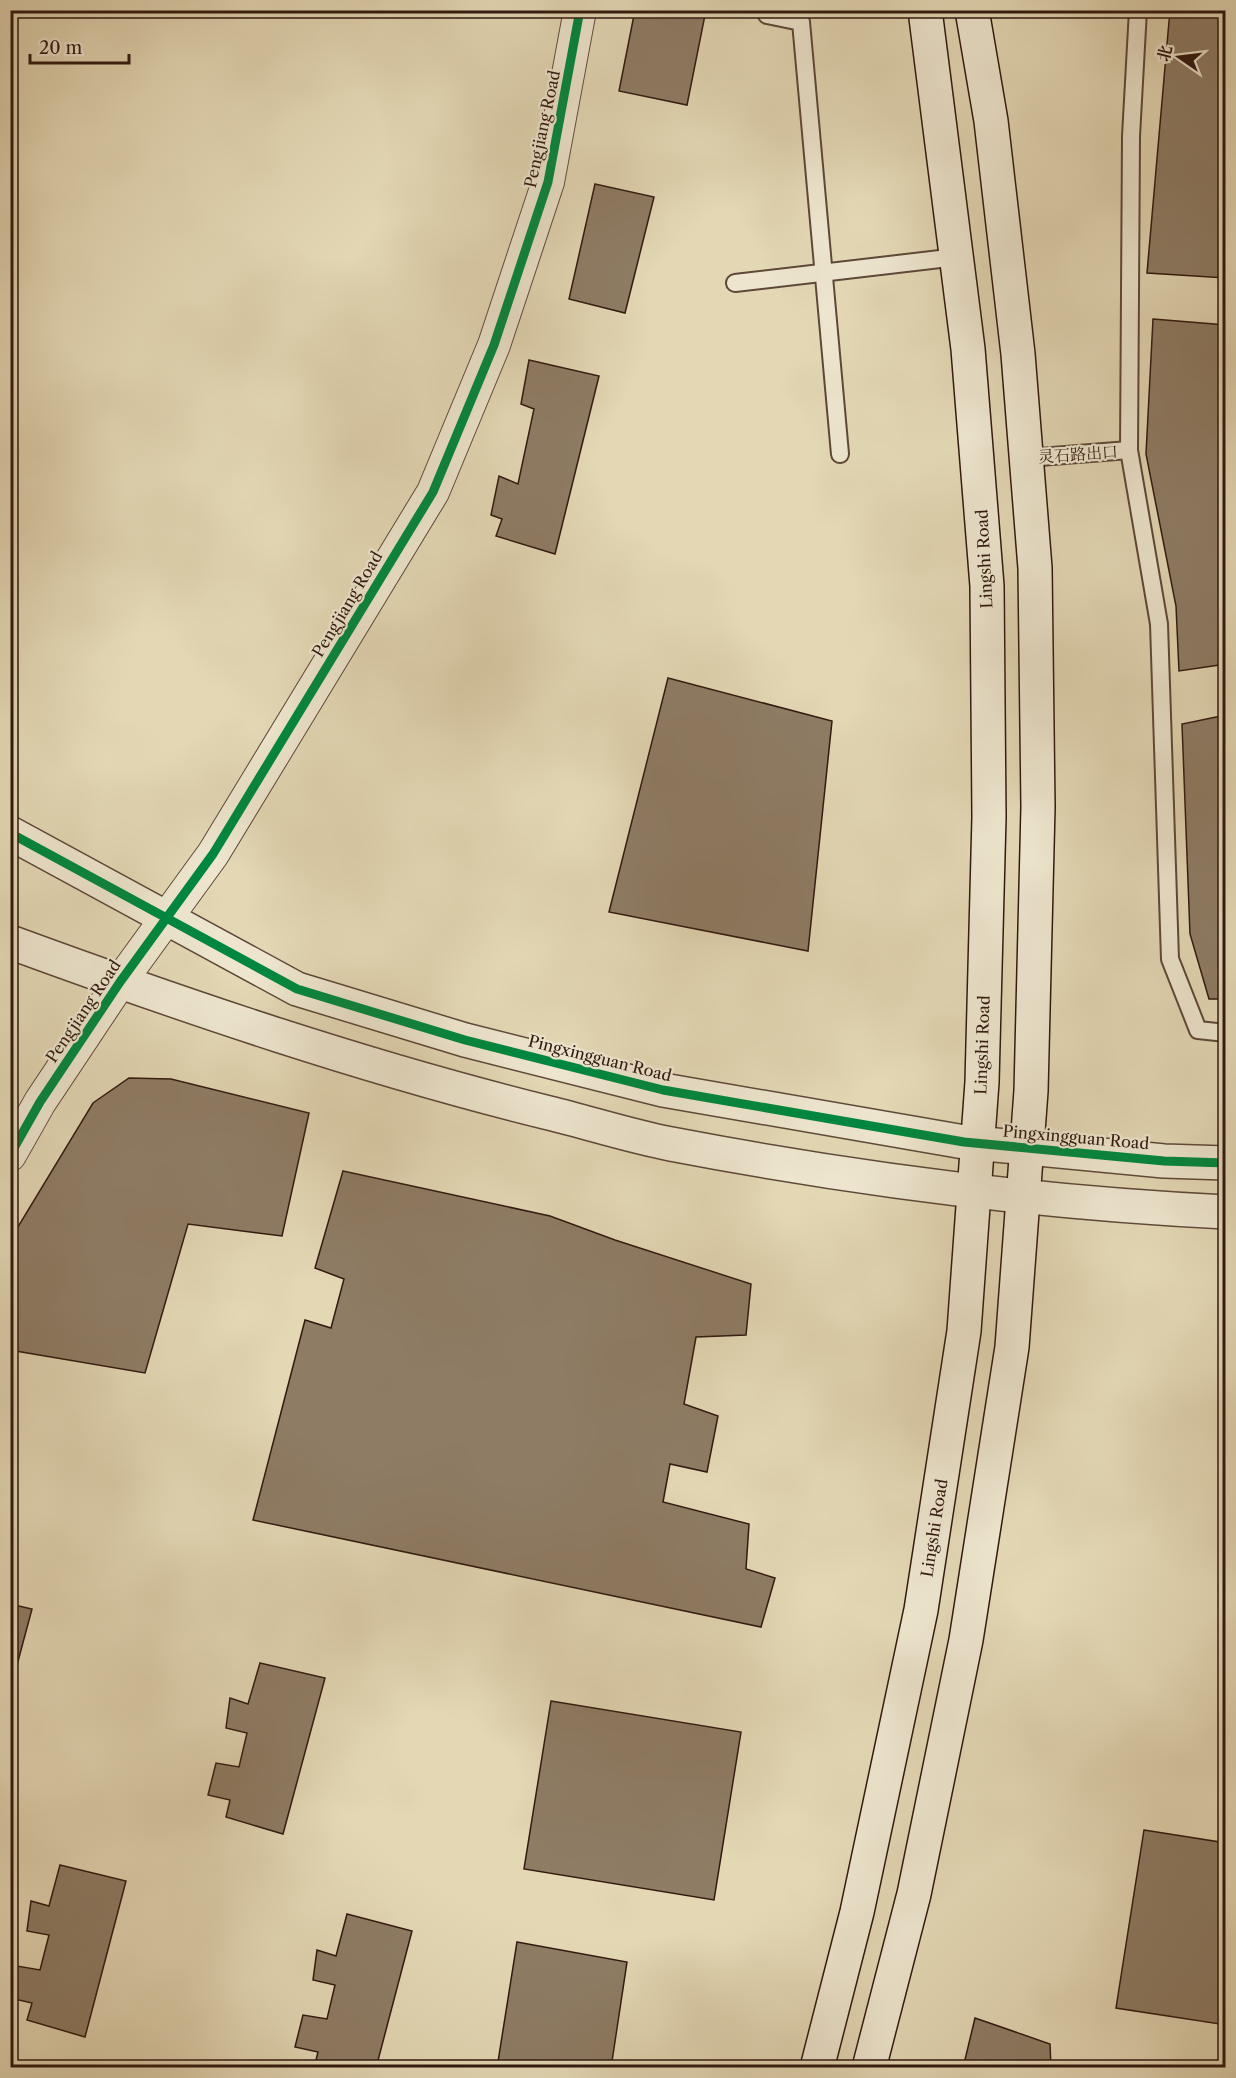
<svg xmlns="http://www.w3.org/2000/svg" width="1236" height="2078" viewBox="0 0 1236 2078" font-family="'Libre Caslon Text','Noto Serif SC',serif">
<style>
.building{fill:#8e7c65;stroke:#311910;stroke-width:1.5}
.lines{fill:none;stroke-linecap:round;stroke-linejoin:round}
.service-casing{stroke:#5e4839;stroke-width:20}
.minor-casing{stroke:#5e4839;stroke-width:34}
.tertiary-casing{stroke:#5e4839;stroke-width:36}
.secondary-casing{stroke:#311910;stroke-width:36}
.service{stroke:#ede5ce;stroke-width:16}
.minor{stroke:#ede5ce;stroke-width:32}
.tertiary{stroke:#ede5ce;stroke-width:33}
.secondary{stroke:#ede5ce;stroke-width:33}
.cycleway-casing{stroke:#ede5ce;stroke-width:13}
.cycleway{stroke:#00873e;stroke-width:9}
.labels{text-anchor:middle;stroke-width:4.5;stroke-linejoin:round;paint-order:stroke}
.street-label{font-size:16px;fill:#311910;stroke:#ede5ce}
</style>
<rect width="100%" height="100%" fill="#e3d7b4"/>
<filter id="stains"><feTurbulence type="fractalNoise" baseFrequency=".00333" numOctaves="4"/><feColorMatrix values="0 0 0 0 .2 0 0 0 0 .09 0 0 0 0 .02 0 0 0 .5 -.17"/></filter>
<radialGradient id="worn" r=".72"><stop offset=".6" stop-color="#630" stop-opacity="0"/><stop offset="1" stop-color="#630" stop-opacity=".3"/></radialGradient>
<g class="building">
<polygon points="635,10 706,10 687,105 619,91"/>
<polygon points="1170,10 1226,10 1226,278 1147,273"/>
<polygon points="595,184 654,197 625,313 569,299"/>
<polygon points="1153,319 1226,325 1226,664 1179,671 1176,606 1146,454"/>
<polygon points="529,360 599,376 555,554 496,536 502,519 491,515 499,476 518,484 534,409 521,404"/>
<polygon points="668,678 832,721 808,951 609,912"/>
<polygon points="1226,715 1226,999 1209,999 1190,934 1182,724"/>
<polygon points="129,1078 171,1079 309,1113 282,1236 188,1224 145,1373 10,1350 10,1248 13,1235 93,1103"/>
<polygon points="343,1171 550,1216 615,1240 751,1284 746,1335 696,1337 684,1404 718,1416 707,1472 670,1464 663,1502 749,1524 746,1569 775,1578 761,1627 253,1520 305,1320 331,1328 344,1279 315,1268"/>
<polygon points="10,1604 32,1609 10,1691"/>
<polygon points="260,1663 325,1678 283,1834 226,1817 230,1800 208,1795 216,1763 239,1767 247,1733 226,1728 230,1698 248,1704"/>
<polygon points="551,1701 741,1732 714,1900 524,1869"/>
<polygon points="1144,1830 1226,1843 1226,2025 1116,2008"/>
<polygon points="60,1865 126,1881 85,2037 27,2020 32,2003 10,1998 17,1966 40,1970 49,1935 27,1931 31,1901 49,1906"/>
<polygon points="347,1914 412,1931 376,2068 314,2068 318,2052 295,2047 303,2015 327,2019 335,1985 313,1980 317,1950 336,1956"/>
<polygon points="517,1942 627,1962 611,2068 497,2068"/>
<polygon points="975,2018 1050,2044 1051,2068 963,2068"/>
</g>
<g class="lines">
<defs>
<g id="service">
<polyline points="1138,10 1131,136 1129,450 1159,624 1170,959 1198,1030 1226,1033"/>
<polyline points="767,15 801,22 840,454"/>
<polyline points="735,283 957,257"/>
<polyline points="1027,458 1129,450"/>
</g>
<polyline id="minor" points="10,1155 40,1102 120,982 213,854 433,492 494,345 548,182 580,10"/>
<g id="tertiary">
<polyline points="10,833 297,989 465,1040 663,1090 964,1142 1164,1161 1226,1163"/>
<path d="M10,942C187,1007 367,1068 549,1113C590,1123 630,1136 671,1144C854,1179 1040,1203 1226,1212"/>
</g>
<g id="secondary">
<polyline points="817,2068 857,1912 921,1610 964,1331 982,1082 989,817 987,586 968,349 925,10"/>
<polyline points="869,2068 914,1894 966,1640 1012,1347 1031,1091 1038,807 1035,568 1018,354 991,121 972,10"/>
</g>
</defs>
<use href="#service" class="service-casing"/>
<use href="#minor" class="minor-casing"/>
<use href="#tertiary" class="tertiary-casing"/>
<use href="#secondary" class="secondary-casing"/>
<use href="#service" class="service"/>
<use href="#minor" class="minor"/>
<use href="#tertiary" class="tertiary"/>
<use href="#secondary" class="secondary"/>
<defs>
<g id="cycleway">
<polyline points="10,833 297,989 465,1040 663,1090 964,1142 1164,1161 1226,1163"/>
<polyline points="10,1155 40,1102 120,982 213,854 433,492 494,345 548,182 580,10"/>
</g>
</defs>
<use href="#cycleway" class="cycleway-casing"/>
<use href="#cycleway" class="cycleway"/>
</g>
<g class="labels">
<g class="street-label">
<text transform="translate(542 129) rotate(-78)" y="6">Pengjiang Road</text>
<text transform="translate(1078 454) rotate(-4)" y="6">灵石路出口</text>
<text transform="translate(984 559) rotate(-93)" y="6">Lingshi Road</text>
<text transform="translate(347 604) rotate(-59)" y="6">Pengjiang Road</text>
<text transform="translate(83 1011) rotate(-56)" y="6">Pengjiang Road</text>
<text transform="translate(982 1045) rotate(-88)" y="6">Lingshi Road</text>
<text transform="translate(600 1058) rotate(14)" y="6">Pingxingguan Road</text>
<text transform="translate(1076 1137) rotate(5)" y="6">Pingxingguan Road</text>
<text transform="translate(934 1528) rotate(-81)" y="6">Lingshi Road</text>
</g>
</g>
<rect width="1236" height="2078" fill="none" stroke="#e3d7b4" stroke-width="36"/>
<rect x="12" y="12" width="1212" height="2054" fill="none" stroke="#311910" stroke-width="3"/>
<rect x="18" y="18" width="1200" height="2042" fill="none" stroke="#311910" stroke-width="1.5"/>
<g transform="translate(1179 57) rotate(284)" stroke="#ede5ce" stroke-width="4.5" paint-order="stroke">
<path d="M0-4.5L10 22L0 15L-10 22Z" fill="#311910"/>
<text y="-9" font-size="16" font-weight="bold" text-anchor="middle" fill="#311910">北</text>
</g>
<path d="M30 54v9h99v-9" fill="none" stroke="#311910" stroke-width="3"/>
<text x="39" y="54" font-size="18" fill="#311910" stroke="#ede5ce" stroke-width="4.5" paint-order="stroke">20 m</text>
<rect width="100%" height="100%" filter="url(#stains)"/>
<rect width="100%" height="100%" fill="url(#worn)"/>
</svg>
